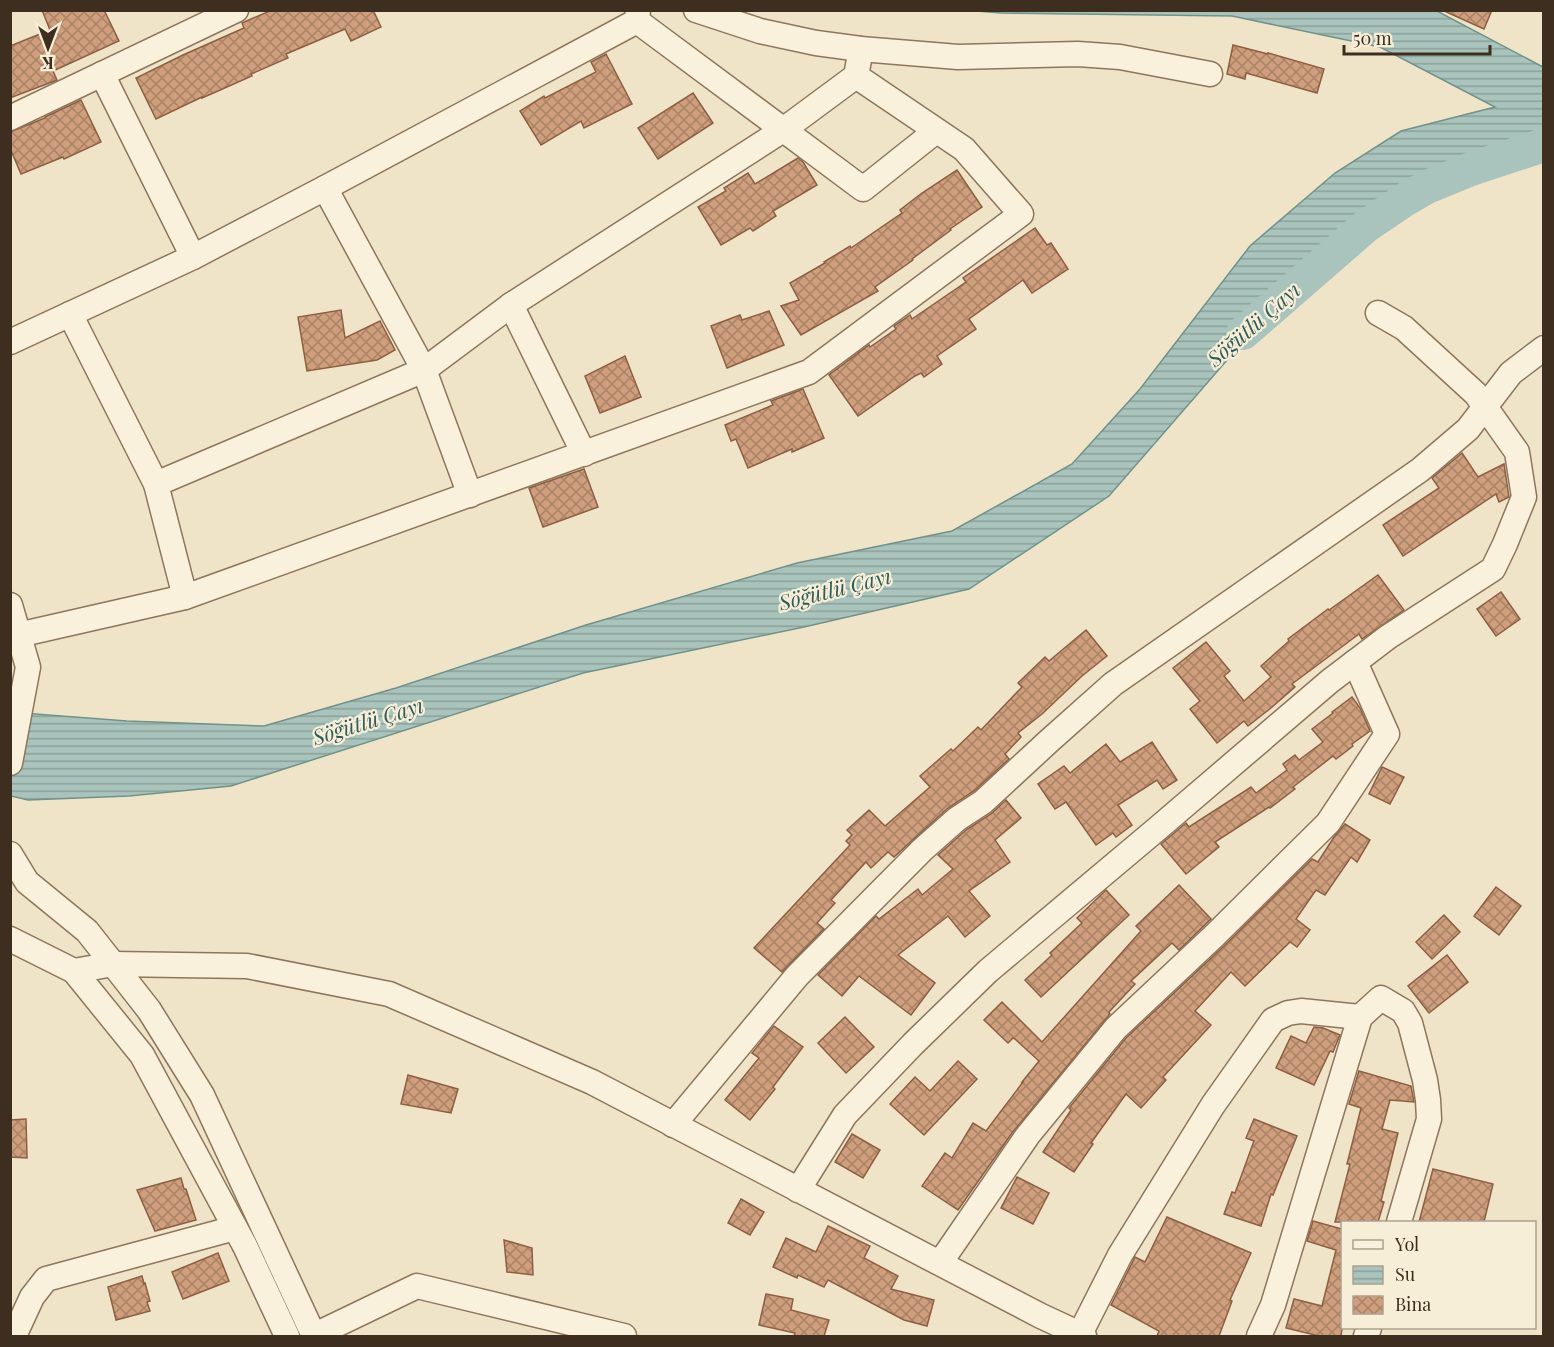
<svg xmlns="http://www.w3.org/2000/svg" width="1554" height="1347" viewBox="0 0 1554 1347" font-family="'Playfair Display',serif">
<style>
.water{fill:url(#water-rules);stroke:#6f938a;stroke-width:1.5}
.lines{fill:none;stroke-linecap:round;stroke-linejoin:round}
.river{stroke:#a9c4bc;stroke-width:34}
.building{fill:url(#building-cross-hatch);stroke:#8d5f41;stroke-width:1.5}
.minor-casing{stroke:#8d765c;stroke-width:27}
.minor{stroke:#faf1dc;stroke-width:24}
.labels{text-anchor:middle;stroke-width:4.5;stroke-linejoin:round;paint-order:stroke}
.water-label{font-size:21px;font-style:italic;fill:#2f5d5a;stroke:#f7eed8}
</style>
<defs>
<pattern id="water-rules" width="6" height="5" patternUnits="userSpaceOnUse" patternTransform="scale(1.5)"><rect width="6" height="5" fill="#a9c4bc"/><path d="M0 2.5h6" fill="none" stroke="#8ba098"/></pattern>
<pattern id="building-cross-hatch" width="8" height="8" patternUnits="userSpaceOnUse" patternTransform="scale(1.5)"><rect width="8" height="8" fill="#cf9f7d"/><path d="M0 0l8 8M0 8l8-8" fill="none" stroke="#a98266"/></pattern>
</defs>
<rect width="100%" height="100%" fill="#f0e4c8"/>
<polygon class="water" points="976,11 1437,11 1543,67 1543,145 1500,146 1432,173 1347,222 1109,496 969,589 804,627 583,673 231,786 129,796 28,800 11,796 10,712 127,721 264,726 396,688 586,625 797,563 952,531 1072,464 1140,389 1250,246 1335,173 1401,131 1495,107 1380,47 1232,16 1001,13"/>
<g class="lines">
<polyline class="river" points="1243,333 1366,226 1406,199 1427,187 1471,169 1544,145"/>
</g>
<g class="building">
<polygon points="42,10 104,10 119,41 53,71 57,80 10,98 10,46 50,30"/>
<polygon points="272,10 373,10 381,27 351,41 345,29 286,54 288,58 251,74 252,76 202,98 202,97 156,119 136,78 183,55 244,28 242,23"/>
<polygon points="1442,10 1492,10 1484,29"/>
<polygon points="1233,45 1268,54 1268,53 1324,69 1317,93 1246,73 1245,79 1227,74"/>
<polygon points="606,54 632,104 584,128 581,121 541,145 520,111 544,96 545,98 596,72 591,62"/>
<polygon points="693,93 713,123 658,159 638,128"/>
<polygon points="81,100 101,142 64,159 63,157 21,174 10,148 10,132 45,118 45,117"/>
<polygon points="798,158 803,162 817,185 773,211 776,216 753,231 750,228 721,245 698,207 726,191 724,188 748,173 755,184"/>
<polygon points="957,170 982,207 950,229 951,230 912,259 913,260 875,287 878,291 801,335 781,306 799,300 790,283 825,263 824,262 850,246 851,248 902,213 900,210 922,193"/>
<polygon points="1035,228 1047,245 1051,243 1068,269 1032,293 1023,280 969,319 976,329 937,356 942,364 924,377 921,373 915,376 858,416 829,375 869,345 870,347 896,329 894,326 910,315 912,319 966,282 963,278"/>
<polygon points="341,310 345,338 380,321 395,350 377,360 307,371 298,317"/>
<polygon points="769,311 784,345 727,368 711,326 740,315 742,320"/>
<polygon points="625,356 641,397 600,413 585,376"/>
<polygon points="803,389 824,438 792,452 792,449 748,468 736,439 731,441 725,425 773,405 771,401"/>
<polygon points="1462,453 1478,477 1504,464 1509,497 1499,502 1496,494 1403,556 1383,525 1439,488 1432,478"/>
<polygon points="584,469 598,507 543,527 529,488"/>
<polygon points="1378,575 1404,610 1362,639 1359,634 1292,684 1295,687 1271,708 1248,726 1244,721 1217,743 1190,709 1200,701 1173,668 1206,642 1230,671 1224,676 1244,701 1271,677 1261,666 1289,641 1288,639 1328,609 1329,610"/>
<polygon points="1501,592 1520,619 1496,636 1477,609"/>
<polygon points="1086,630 1107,656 1082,676 1042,714 1018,733 1021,737 1005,754 1009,759 974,791 948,808 894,857 888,852 871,868 866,862 831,900 835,903 817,923 824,929 782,972 754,948 850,845 846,841 852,835 847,830 869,810 885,826 930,787 920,776 951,749 953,751 978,727 981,730 1022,687 1018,683 1045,657 1049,661"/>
<polygon points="1352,697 1360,708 1370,731 1352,744 1353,746 1336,759 1333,756 1293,787 1295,789 1270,808 1269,807 1215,842 1219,847 1186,874 1161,844 1186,823 1189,827 1251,787 1256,793 1287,770 1283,764 1295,755 1299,760 1323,742 1312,729 1333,713 1332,712"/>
<polygon points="1152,742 1177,780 1163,789 1157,780 1118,805 1132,825 1116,837 1113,833 1096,845 1066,802 1055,809 1038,784 1064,766 1070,773 1106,744 1120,762"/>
<polygon points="1382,767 1404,777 1390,804 1369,794"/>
<polygon points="1006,800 1021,818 995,840 1010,862 969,891 990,916 965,937 948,916 898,955 935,983 911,1015 859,976 842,996 818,975 876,916 879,919 918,889 922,895 953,869 938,855 966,830 991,814"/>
<polygon points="1345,824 1370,840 1357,862 1351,857 1325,895 1316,890 1296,919 1310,930 1297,947 1290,942 1245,986 1231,972 1195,1011 1211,1025 1163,1077 1166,1080 1141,1108 1126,1094 1091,1143 1093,1144 1074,1172 1043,1152 1071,1110 1069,1108 1126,1038 1224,946 1312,859 1318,862 1334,837"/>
<polygon points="1179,885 1211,919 1179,950 1172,943 1131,981 1135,984 1109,1012 1110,1014 1012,1133 958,1210 922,1186 945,1153 952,1158 973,1123 986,1131 1023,1082 1022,1082 1039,1061 1015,1039 1013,1038 1008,1043 984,1020 1002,1002 1042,1042 1141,931 1136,926"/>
<polygon points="1496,887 1521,906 1499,935 1474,916"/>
<polygon points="1106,890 1129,915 1041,997 1025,980 1052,955 1050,953 1082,923 1077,918"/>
<polygon points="1444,915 1460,932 1432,959 1416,942"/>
<polygon points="1447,955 1468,982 1429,1013 1408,986"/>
<polygon points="845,1017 874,1047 846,1073 818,1043"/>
<polygon points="774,1026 803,1047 773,1087 775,1089 750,1120 725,1100 759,1058 752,1053"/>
<polygon points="1314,1027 1323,1028 1340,1035 1333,1052 1330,1051 1314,1085 1276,1068 1291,1036 1306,1043"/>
<polygon points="958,1061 977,1079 924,1135 890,1104 915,1077 930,1091"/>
<polygon points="1359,1071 1411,1086 1414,1102 1390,1100 1382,1129 1398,1133 1381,1201 1384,1202 1378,1222 1335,1222 1350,1164 1347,1164 1361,1108 1349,1104"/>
<polygon points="408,1075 458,1089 451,1113 401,1104"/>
<polygon points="26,1119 27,1158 10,1157 10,1120"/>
<polygon points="1254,1119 1297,1136 1273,1195 1271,1194 1261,1226 1224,1214 1232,1192 1235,1193 1254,1141 1246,1138"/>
<polygon points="852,1134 880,1150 863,1178 835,1162"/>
<polygon points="1433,1169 1493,1184 1484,1222 1419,1222"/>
<polygon points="1017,1177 1049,1193 1033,1224 1001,1208"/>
<polygon points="181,1178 184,1189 186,1189 196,1220 155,1231 137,1190"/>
<polygon points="741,1199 764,1212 750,1235 728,1223"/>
<polygon points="1167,1217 1251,1253 1230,1300 1232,1301 1219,1336 1157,1336 1159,1331 1111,1305 1135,1257 1145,1262"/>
<polygon points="1313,1221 1342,1229 1342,1329 1341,1336 1319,1336 1286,1328 1294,1299 1322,1306 1336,1250 1307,1241"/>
<polygon points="828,1226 870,1246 864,1258 898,1276 891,1289 934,1300 927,1326 904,1320 828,1280 824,1287 798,1275 797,1278 773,1267 786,1238 816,1252"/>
<polygon points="504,1240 532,1248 533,1275 507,1272"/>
<polygon points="218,1253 229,1281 183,1299 172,1272"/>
<polygon points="142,1276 144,1284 145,1283 150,1301 147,1302 150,1311 116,1320 108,1287"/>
<polygon points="766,1294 793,1299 791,1310 829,1320 824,1336 794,1336 795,1333 759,1325"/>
</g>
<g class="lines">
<defs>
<g id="minor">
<polyline points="638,10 637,21 863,189 936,131"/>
<polyline points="696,10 760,31 816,43 861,49 958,57 1078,54 1120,57 1210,74"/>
<polyline points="102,74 193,257"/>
<polyline points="10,118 236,10"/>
<polyline points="325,188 424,370 470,495"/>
<polyline points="511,305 584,454"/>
<polyline points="70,314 156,484 185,597"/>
<polyline points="10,342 193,257 325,188 637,21"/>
<polyline points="156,484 424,370 511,305 783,130 856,76 861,49"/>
<polyline points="10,605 28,667 10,763"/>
<polyline points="18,635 185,597 809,372 1021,214 964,149 856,76"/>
<polyline points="10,854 27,882 87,931 113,964 149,1010 202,1095 314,1336"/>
<polyline points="10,939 74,971 142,1055 245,1246 287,1336"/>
<polyline points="74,971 113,964 247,966 389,994 592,1082 1041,1316 1084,1336"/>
<polyline points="673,1125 797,976 922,850 957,819 983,802 1049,741 1113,684 1420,470 1468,429 1511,373 1544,348"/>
<polyline points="798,1190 845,1115 913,1044 988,971 1157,829 1330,681 1388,637 1493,569 1505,544 1524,497 1517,452 1476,394 1404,328 1378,313"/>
<polyline points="940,1263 1028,1135 1116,1028 1214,936 1328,823 1387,734 1355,662"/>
<polyline points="1080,1334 1120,1255 1213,1105 1273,1020 1288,1013 1301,1011 1360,1017"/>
<polyline points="14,1336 32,1297 46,1279 235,1228"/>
<polyline points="313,1336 417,1286 624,1336"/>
<polyline points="1259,1336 1273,1305 1360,1017 1381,998 1403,1011 1410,1023 1425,1080 1428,1100 1429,1119 1399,1222"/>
<polyline points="1366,1336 1369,1328"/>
</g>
</defs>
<use href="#minor" class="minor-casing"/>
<use href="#minor" class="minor"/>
</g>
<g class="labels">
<g class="water-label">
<text transform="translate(1254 325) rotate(-41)" y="7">Söğütlü Çayı</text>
<text transform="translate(835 590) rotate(-14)" y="7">Söğütlü Çayı</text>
<text transform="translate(368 722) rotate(-17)" y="7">Söğütlü Çayı</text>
</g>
</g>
<rect width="1554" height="1347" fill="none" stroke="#3d2e20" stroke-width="24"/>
<rect x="1341" y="1221" width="195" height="108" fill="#f7eed8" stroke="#ada18e" stroke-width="1.5"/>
<rect x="1353" y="1240" width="30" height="9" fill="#faf1dc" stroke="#ada18e" stroke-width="1.5"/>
<text x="1395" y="1251" font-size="18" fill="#3d2e20">Yol</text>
<rect x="1353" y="1266" width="30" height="18" fill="url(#water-rules)" stroke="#ada18e" stroke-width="1.5"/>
<text x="1395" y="1281" font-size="18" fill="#3d2e20">Su</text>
<rect x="1353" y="1296" width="30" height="18" fill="url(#building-cross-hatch)" stroke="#ada18e" stroke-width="1.5"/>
<text x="1395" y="1311" font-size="18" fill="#3d2e20">Bina</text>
<g transform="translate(48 48) rotate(180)" stroke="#f7eed8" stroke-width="4.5" paint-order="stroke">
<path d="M0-4.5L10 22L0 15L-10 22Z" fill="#3d2e20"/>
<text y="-9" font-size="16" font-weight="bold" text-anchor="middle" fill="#3d2e20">K</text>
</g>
<path d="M1344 45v9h146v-9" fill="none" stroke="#3d2e20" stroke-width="3"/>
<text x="1353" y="45" font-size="18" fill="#3d2e20" stroke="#f7eed8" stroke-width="4.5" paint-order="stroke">50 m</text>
</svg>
